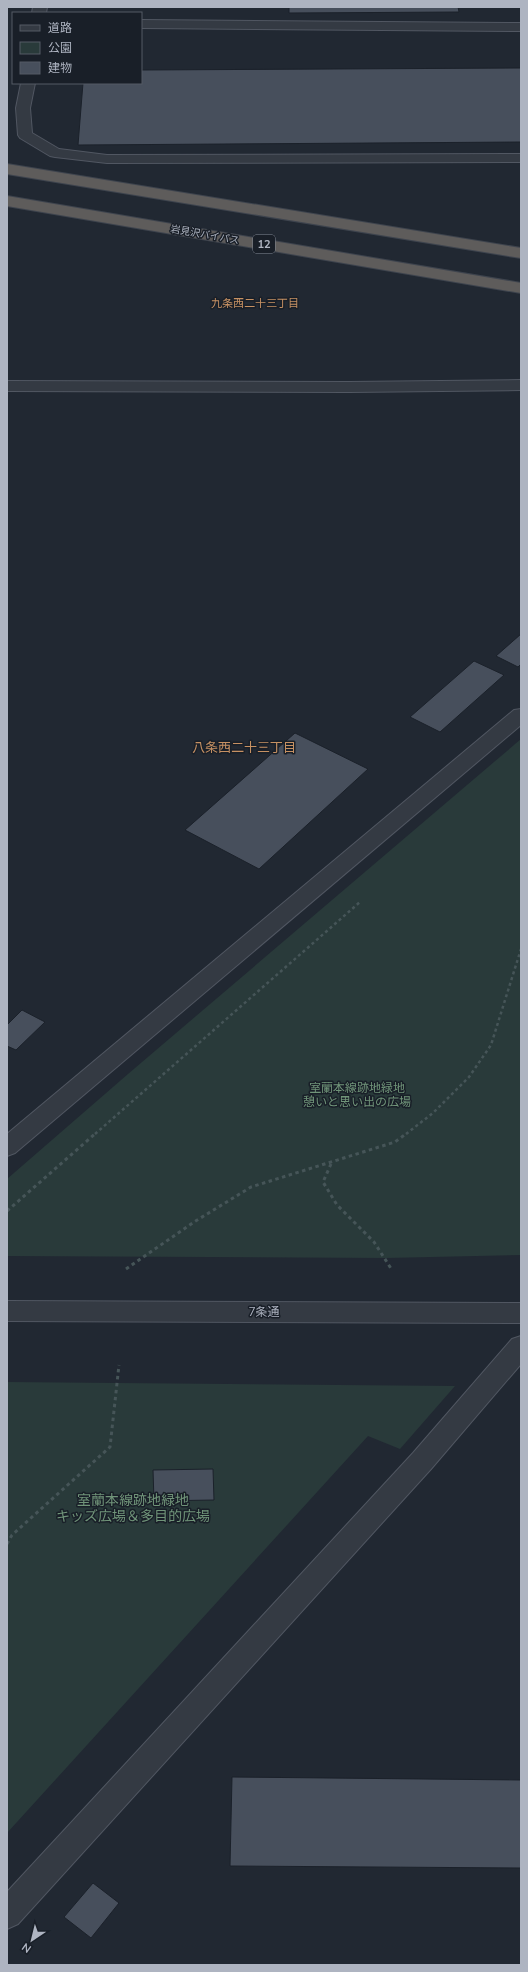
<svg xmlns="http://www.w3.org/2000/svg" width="528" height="1972" viewBox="0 0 528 1972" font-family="'Nunito Sans','Noto Sans JP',sans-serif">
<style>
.green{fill:#293a3a}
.building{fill:#474f5c;stroke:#1b212a}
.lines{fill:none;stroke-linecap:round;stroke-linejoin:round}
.service-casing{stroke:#515762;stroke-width:2}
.minor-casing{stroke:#515762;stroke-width:2}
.tertiary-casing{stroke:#515762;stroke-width:2}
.trunk-casing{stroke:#3e444e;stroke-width:2}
.path-far1{stroke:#465558;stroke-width:2.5;stroke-dasharray:3 3;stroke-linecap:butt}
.path{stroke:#465558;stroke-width:3;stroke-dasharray:3.5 3.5;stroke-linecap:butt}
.service{fill:#343a43;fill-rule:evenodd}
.minor{fill:#343a43;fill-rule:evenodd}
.tertiary{fill:#343a43;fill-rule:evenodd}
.trunk{fill:#5e5c5b;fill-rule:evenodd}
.labels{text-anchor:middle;stroke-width:3;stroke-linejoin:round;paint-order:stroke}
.far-street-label{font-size:10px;fill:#aeb4c1;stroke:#191f28}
.shield{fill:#191f28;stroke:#818793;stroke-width:1}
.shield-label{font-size:11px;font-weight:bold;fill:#aeb4c1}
.far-neighbourhood-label{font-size:11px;fill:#c69163;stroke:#191f28}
.park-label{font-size:12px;fill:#709479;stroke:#191f28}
.street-label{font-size:12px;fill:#aeb4c1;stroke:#191f28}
.neighbourhood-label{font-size:13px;fill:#c69163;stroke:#191f28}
.near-park-label{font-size:14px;fill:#709479;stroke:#191f28}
</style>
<rect width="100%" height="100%" fill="#212832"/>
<g class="green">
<polygon points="521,739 521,1255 386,1258 7,1256 7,1179 128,1074"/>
<polygon points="7,1382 455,1386 400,1449 368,1436 7,1833"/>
</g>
<g class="building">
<polygon points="289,7 458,7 459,12 289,13"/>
<polygon points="521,68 521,142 78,145 83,83 141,83 141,70"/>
<polygon points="521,634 521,664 518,667 496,656"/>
<polygon points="474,661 504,675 440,732 410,717"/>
<polygon points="295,733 368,769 259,869 185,830"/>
<polygon points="22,1010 45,1022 16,1050 7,1046 7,1025"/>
<polygon points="213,1469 214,1500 154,1501 153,1470"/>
<polygon points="232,1777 521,1780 521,1868 230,1866"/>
<polygon points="93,1883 119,1903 91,1938 64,1917"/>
</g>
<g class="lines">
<defs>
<g id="service">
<polygon points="33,7 47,7 46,13 32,13"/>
<polygon points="141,20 521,23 521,31 141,28"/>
<polygon points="21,83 35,83 30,108 32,133 59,149 107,155 521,154 521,162 107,163 55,157 50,156 20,138 18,135 16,108"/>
</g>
<g id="minor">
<polygon points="521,709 521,725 15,1153 7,1156 7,1134 514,710"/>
<polygon points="521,1336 521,1364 431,1469 18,1924 7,1929 7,1892 413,1453 512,1339"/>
</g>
<g id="tertiary">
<polygon points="521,380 521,390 349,392 7,391 7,381 349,382"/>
<polygon points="7,1301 521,1303 521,1323 7,1321"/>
</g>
<g id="trunk">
<polygon points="7,164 521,248 521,258 7,174"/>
<polygon points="7,196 521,283 521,293 7,206"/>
</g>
</defs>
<use href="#service" class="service-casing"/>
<use href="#minor" class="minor-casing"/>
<use href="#tertiary" class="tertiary-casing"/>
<use href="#trunk" class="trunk-casing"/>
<g class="path-far1">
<polyline points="95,1134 360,902"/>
<polyline points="406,1134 433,1113 469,1077 491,1045 521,949"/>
</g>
<g class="path">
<polyline points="331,1164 323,1182 337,1205 374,1242 392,1270"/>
<polyline points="7,1211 96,1133"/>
<polyline points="126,1269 194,1222 251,1187 395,1142 407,1133"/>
<polyline points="7,1544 12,1535 110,1447 119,1365"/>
</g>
<use href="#service" class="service"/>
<use href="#minor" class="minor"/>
<use href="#tertiary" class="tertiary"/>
<use href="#trunk" class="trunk"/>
</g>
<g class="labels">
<g class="far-street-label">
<text transform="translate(205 234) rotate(10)" y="4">岩見沢バイパス</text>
</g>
<rect class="shield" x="253" y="235" width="22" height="18" rx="3"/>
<g class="shield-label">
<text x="264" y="248">12</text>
</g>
<g class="far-neighbourhood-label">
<text x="255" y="307">九条西二十三丁目</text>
</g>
<g class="park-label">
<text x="357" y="1092">室蘭本線跡地緑地<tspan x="357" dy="14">憩いと思い出の広場</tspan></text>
</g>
<g class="street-label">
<text x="264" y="1316">7条通</text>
</g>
<g class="neighbourhood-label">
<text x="244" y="752">八条西二十三丁目</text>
</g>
<g class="near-park-label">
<text x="133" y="1505">室蘭本線跡地緑地<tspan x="133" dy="16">キッズ広場＆多目的広場</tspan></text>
</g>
</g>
<rect width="528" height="1972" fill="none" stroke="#aeb4c1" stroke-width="16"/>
<rect x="12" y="12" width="130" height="72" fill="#191f28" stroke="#555b65"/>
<rect x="20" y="25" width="20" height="6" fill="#343a43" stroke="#555b65"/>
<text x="48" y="32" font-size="12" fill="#aeb4c1">道路</text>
<rect x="20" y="42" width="20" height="12" fill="#293a3a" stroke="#555b65"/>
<text x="48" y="52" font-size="12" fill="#aeb4c1">公園</text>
<rect x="20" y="62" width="20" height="12" fill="#474f5c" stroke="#555b65"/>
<text x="48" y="72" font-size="12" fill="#aeb4c1">建物</text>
<g transform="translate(32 1940) rotate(215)" stroke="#191f28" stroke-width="3" paint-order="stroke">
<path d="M0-3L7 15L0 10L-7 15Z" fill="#aeb4c1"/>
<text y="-6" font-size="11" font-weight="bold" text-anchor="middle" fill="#aeb4c1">N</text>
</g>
</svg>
